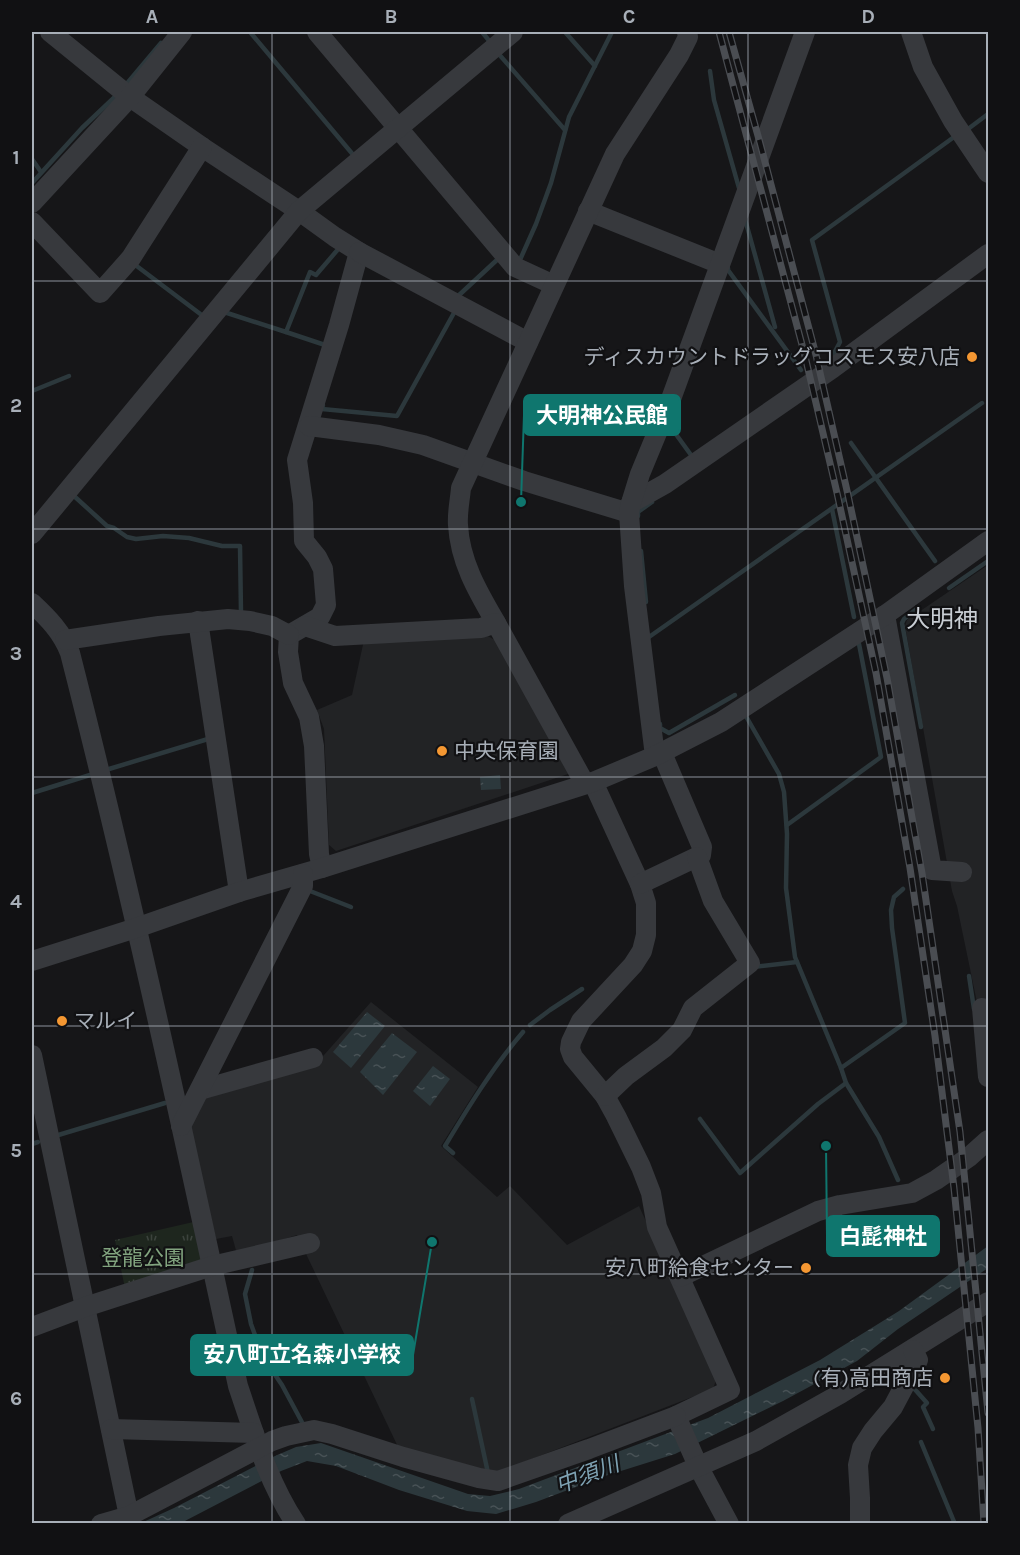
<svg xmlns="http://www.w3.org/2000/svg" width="1020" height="1555" viewBox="0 0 1020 1555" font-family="Karla,'Noto Sans JP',sans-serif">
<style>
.built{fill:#222325}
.park{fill:url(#park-tufts)}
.water{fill:url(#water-ripples)}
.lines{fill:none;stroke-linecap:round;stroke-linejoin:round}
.stream{stroke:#2c383c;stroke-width:4.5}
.minor{stroke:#37393d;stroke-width:20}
.rail-casing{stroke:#4a4d52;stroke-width:7}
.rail{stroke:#111113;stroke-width:4.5;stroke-dasharray:14;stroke-linecap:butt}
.grid{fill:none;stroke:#a8afb8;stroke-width:1.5;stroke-opacity:0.55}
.poi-dot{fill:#f49732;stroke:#111113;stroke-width:2}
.labels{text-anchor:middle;stroke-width:4.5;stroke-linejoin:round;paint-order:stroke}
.poi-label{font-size:21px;fill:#a8afb8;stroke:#111113;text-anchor:end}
.park-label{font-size:21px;fill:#82a47f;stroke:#111113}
.water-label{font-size:22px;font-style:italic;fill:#7fa3b4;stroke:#111113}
.quarter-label{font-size:24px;fill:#c9ced4;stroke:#111113}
.leader{fill:none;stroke:#0f766e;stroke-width:2}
.callout-dot{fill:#0f766e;stroke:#111113;stroke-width:2}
.callout{fill:#0f766e;stroke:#0f766e;stroke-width:2}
.callout-label{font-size:22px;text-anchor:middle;font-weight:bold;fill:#fff}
.neatline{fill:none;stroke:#a8afb8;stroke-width:2}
.grid-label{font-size:20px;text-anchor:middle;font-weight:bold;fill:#a8afb8}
</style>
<defs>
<pattern id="park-tufts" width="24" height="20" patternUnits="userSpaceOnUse" patternTransform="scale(1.5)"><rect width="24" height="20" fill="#1e261e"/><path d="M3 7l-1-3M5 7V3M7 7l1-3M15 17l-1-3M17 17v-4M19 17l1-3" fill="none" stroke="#3c433d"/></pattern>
<pattern id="water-ripples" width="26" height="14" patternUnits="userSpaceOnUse" patternTransform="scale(1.5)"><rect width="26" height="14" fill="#2c383c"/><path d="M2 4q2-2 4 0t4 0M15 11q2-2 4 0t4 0" fill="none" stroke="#485256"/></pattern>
</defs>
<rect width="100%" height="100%" fill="#161618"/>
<g class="built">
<polygon points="988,565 988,1013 979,1012 957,906 952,891 905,626 907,620"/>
<polygon points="484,634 497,641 571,773 336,851 329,845 324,729 317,710 352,695 364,640"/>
<polygon points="371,1002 478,1087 441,1146 497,1197 510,1186 567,1245 639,1206 717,1377 713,1389 511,1467 496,1477 400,1451 297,1235 237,1254 232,1236 216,1239 190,1131 203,1096 316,1064"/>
</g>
<polygon class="park" points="198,1221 208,1263 125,1288 115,1240"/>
<g class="water">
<polygon points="500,775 501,789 481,790 480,777"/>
<polygon points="367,1012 385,1026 351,1068 333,1052"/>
<polygon points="392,1033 417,1052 383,1095 360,1072"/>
<polygon points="433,1066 450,1079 430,1106 413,1091"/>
<polygon points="988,1246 988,1268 898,1329 857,1361 783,1401 675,1454 605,1476 536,1502 496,1514 467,1511 399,1490 336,1466 307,1461 281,1471 181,1523 139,1524 174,1508 275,1456 296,1447 321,1443 468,1494 490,1496 519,1489 708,1418 820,1360 899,1311"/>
</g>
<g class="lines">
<g class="stream">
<polyline points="250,32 355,157"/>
<polyline points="482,32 491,43"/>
<polyline points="565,32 595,66"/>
<polyline points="497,52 565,130"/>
<polyline points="710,71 714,100 739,188"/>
<polyline points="124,87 161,43"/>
<polyline points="968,129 988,114"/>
<polyline points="32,159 41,172"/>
<polyline points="32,183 82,128 119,93"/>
<polyline points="745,219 775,327"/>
<polyline points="519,262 536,224 551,183 569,117 612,32"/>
<polyline points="134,264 203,316"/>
<polyline points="728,268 728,270 801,370"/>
<polyline points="457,297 499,258 499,259"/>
<polyline points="224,312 286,332 310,272 316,275 340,247 338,246"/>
<polyline points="286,332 325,345"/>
<polyline points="830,361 840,342 812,240 954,137"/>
<polyline points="32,391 69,376"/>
<polyline points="323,405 322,409 397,416 455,311"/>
<polyline points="672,420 670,426 691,455"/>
<polyline points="851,443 935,561"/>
<polyline points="74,496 107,526 114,528 127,537 136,539 163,536 189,538 222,546 240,546 241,613"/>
<polyline points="832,509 854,617"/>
<polyline points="638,516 638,512 652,502"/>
<polyline points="641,551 646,602"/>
<polyline points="949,588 988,561"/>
<polyline points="918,608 904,619 902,623 921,727"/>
<polyline points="649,637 982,403"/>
<polyline points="747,718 779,774 784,792 787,834 786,888 795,957 841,1068 846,1083 879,1137 898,1180"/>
<polyline points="660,724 660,728 669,733 735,695"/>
<polyline points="109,769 208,739"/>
<polyline points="32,793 90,775"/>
<polyline points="787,825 881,757 859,644"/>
<polyline points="310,891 351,907"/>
<polyline points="753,967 797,962"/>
<polyline points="969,976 974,1009"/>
<polyline points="530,1025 550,1010 582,989"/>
<polyline points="841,1068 905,1023 892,928 891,910 894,897 903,889"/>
<polyline points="700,1119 740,1173 818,1104 846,1083"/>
<polyline points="55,1136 165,1103"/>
<polyline points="32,1144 38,1142"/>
<path d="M453,1153L445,1146C469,1106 493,1067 523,1032"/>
<polyline points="252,1270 245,1294 251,1324 263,1357 282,1385 304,1426"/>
<polyline points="911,1385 927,1403 923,1407 933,1429"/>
<polyline points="472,1399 488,1473"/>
<polyline points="921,1442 955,1524"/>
</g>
<g class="minor">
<polyline points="50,32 130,97 202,147 299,211 335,237 359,252 339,325 297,460 303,503 304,541 317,557 323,569 326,605 320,617 289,635 288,652 293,683 309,717 314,746 319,854 322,868"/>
<polyline points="317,32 515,267 554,285"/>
<polyline points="911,32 923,67 953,121 988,173"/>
<polyline points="32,203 130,97 182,32"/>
<polyline points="588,211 720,264"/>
<polyline points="32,222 100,293 131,258 202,147"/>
<polyline points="359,252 528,342"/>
<polyline points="309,426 379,435 423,445 524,481 629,513"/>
<polyline points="631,503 665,484 833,368 988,254"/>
<polyline points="32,534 299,211 513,32"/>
<path d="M32,603C48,618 62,632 70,653C132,896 185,1141 238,1386C254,1433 268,1482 296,1524"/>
<polyline points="885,615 932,870 962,872"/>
<polyline points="198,621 239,892"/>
<path d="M496,623C478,592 460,562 458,525C457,513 460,500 461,488L615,154L679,55L688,37L687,32"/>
<polyline points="305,626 335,636 481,628 496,623 585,784"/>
<polyline points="65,640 159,626 228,619 250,621 272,626 289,635"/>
<polyline points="655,756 634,586 629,513 631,503 640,474 671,399 805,32"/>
<polyline points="593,782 640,884 646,903 646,935 642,951 633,965 581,1021 571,1042 570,1049 573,1057 605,1096 616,1116 641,1167 651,1193 657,1227 730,1390 676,1416 698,1466 729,1524"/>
<polyline points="640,884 701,855 702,847 662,753"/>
<polyline points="32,961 136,928 239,892 322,868 593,782 655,756 721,722 885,615 988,541"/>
<polyline points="982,1008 988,1077"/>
<polyline points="32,1055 129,1516"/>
<polyline points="200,1090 313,1058"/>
<polyline points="605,1096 626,1076 664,1048 682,1030 693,1008 750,963 713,901 697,857"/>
<polyline points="181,1126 303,886 303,874"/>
<polyline points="680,1277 818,1211 840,1205 912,1193 936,1180 969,1157 988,1140"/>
<polyline points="32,1327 85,1307 212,1266 310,1243"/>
<polyline points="111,1429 254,1433"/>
<polyline points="101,1524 129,1516 272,1441 286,1436 314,1430 332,1434 403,1457 479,1478 498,1481 589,1449 676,1416"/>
<polyline points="568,1524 756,1441 840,1394 988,1302"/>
<polyline points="860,1524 860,1498 858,1465 862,1448 873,1431 893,1407 918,1360 913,1350"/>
</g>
<defs>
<g id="rail">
<polyline points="719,32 805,356 837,493 876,673 910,868 935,1036 954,1188 978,1428 984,1524"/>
<polyline points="729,32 760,143 816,355 848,495 887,678 922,873 960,1132 988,1413"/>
</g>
</defs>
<use href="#rail" class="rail-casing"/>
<use href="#rail" class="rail"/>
</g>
<path class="grid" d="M272,32V1524M510,32V1524M748,32V1524M32,281H988M32,529H988M32,777H988M32,1026H988M32,1274H988"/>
<g class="poi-dot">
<circle cx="972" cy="357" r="6"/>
<circle cx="442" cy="751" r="6"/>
<circle cx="62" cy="1021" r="6"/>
<circle cx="806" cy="1268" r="6"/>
<circle cx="945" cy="1378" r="6"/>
</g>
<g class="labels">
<g class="poi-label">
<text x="960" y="364">ディスカウントドラッグコスモス安八店</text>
<text x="454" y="758" text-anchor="start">中央保育園</text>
<text x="74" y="1028" text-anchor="start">マルイ</text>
<text x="794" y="1275">安八町給食センター</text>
<text x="933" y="1385">(有)高田商店</text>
</g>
<g class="park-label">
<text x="143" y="1265">登龍公園</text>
</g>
<g class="water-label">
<text transform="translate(587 1474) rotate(-21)" y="8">中須川</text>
</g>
<g class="quarter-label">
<text x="942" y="627">大明神</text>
</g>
</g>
<path class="leader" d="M521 502L524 415M826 1146L827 1236M432 1242L413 1355"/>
<g class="callout-dot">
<circle cx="521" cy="502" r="6"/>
<circle cx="826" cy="1146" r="6"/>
<circle cx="432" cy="1242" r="6"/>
</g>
<g class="callout">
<rect x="524" y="395" width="156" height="40" rx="6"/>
<rect x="827" y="1216" width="112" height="40" rx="6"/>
<rect x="191" y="1335" width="222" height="40" rx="6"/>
</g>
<g class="callout-label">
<text x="602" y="423">大明神公民館</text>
<text x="883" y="1244">白髭神社</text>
<text x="302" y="1362">安八町立名森小学校</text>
</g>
<rect width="1020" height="1555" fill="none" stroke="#111113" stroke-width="66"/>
<rect x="33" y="33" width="954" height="1489" class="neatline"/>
<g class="grid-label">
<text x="152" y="23">A</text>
<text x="391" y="23">B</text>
<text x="629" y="23">C</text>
<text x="868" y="23">D</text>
<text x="16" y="164">1</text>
<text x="16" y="412">2</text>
<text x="16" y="660">3</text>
<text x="16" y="908">4</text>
<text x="16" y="1157">5</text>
<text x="16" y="1405">6</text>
</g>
</svg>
